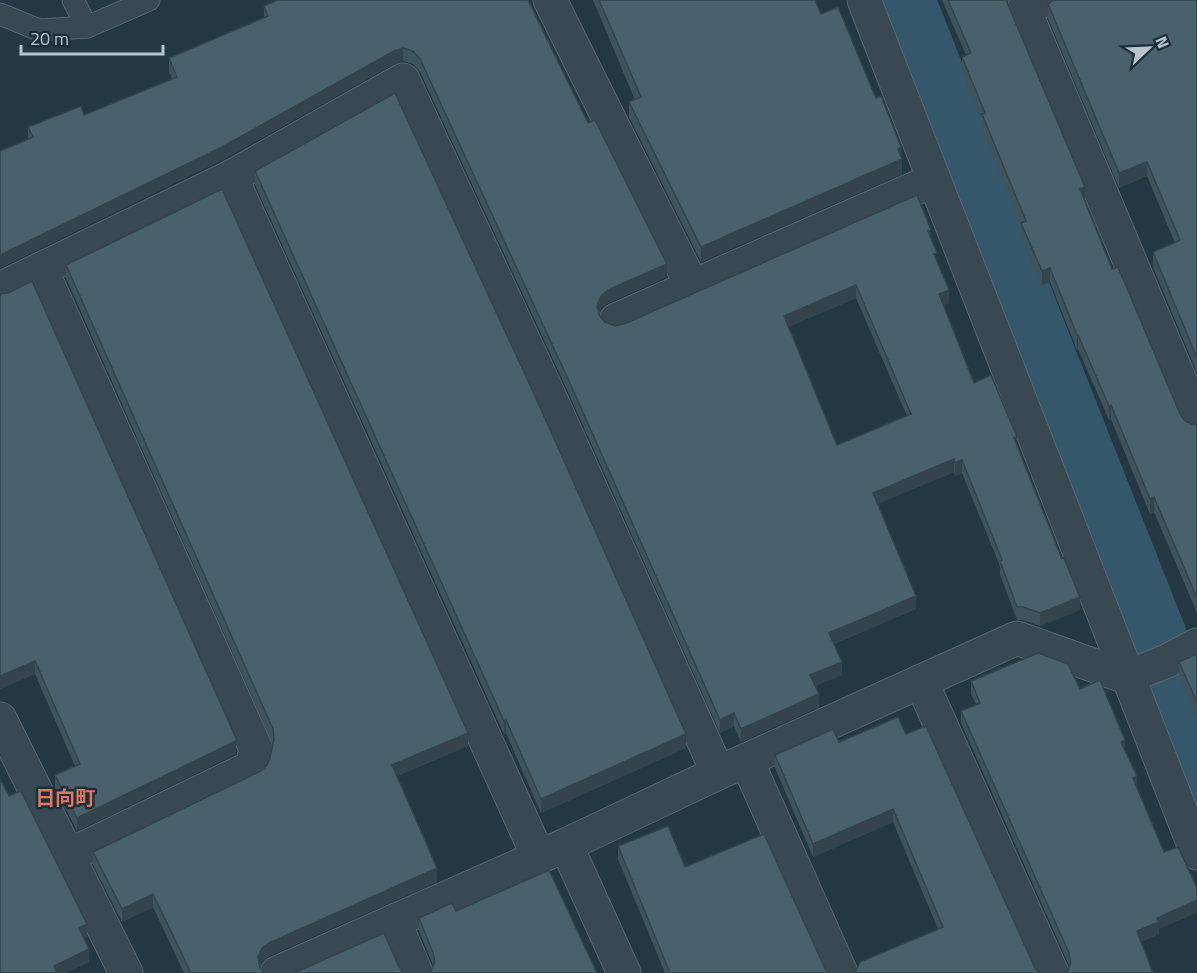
<svg xmlns="http://www.w3.org/2000/svg" width="1197" height="973" viewBox="0 0 1197 973" font-family="'Titillium Web','Noto Sans JP',sans-serif">
<style>
.lines{fill:none;stroke-linecap:round;stroke-linejoin:round}
.river{stroke:#34576a;stroke-width:86}
.lane-casing{stroke:#566770;stroke-width:23}
.street-casing{stroke:#566770;stroke-width:35}
.lane{stroke:#384953;stroke-width:21}
.street{stroke:#384953;stroke-width:33}
.wall{fill:#3f535d;fill-rule:evenodd}
.shaded-wall{fill:#33444c}
.building{fill:#49616c;stroke:#33444c;stroke-width:1.5;fill-rule:evenodd}
.labels{text-anchor:middle;stroke-width:5;stroke-linejoin:round;paint-order:stroke}
.neighbourhood-label{font-size:20px;font-weight:bold;fill:#df785d;stroke:#1d2e38}
</style>
<rect width="100%" height="100%" fill="#233843"/>
<g class="lines">
<polyline class="river" points="891,0 1197,773"/>
<defs>
<g id="lane">
<polyline points="73,0 87,27"/>
<polyline points="0,14 39,30 87,27 149,0"/>
</g>
<g id="street">
<polyline points="550,0 692,286"/>
<polyline points="864,0 1197,853"/>
<polyline points="1044,0 1024,9 1197,421"/>
<polyline points="231,177 539,858"/>
<polyline points="41,269 256,749 252,767 68,856 126,973"/>
<polyline points="0,289 231,177 403,80 552,402 718,773"/>
<polyline points="616,320 934,180"/>
<polyline points="921,681 1052,973"/>
<polyline points="0,719 68,856"/>
<polyline points="747,761 841,973"/>
<polyline points="566,845 624,973"/>
<polyline points="394,921 416,973"/>
<polyline points="277,973 566,845 718,773 1017,638 1129,678 1142,671 1167,661 1197,645"/>
</g>
</defs>
<use href="#lane" class="lane-casing"/>
<use href="#street" class="street-casing"/>
<use href="#lane" class="lane"/>
<use href="#street" class="street"/>
</g>
<g class="wall">
<path d="M528,0L588,123L667,277L608,303L601,308L599,314L605,322L615,326L624,324L931,240L949,303L943,305L974,383L1017,445L1080,610L1040,626L1023,620H1017L1000,574V566L962,473L955,476L954,472L877,504L916,609L834,644L842,675L815,686L819,707L741,742L734,726L720,733L569,394L420,72L413,64L403,61L394,64L222,160L0,268V151L28,139V127L84,115L172,79L169,71V58L264,18V6ZM856,298L907,416L837,445L788,327Z"/>
<polygon points="593,0 815,0 821,14 876,98 901,147 902,174 701,262 629,117 629,102 635,100"/>
<polygon points="942,0 1008,0 1007,2 1112,269 1180,414 1185,421 1194,425 1197,424 1197,613 1154,512 1150,514 1111,419 1109,420 1078,349 1077,350 1050,282 1042,285 1021,237 1021,225 982,129 982,121 962,71 962,57 966,55"/>
<polygon points="1197,0 1197,373 1153,267 1153,252 1175,243 1147,176 1119,188 1048,19 1048,4"/>
<polygon points="255,171 686,748 541,813 506,733 504,734 255,185"/>
<polygon points="66,265 468,746 397,776 437,882 269,956 262,962 260,967 264,973 184,973 153,907 122,922 93,865 93,852 261,771 267,765 270,758 273,744 66,278"/>
<polygon points="0,294 236,751 236,754 77,831 55,788 55,775 75,766 35,674 0,689"/>
<polygon points="1197,654 1197,717 1179,677 1179,662"/>
<polygon points="971,681 1080,689 1125,751 1137,788 1159,934 1067,972 1069,965 961,723 961,711 976,704 971,694"/>
<polygon points="906,734 1035,968 938,929 893,822 813,857 775,768 775,755 839,742"/>
<polygon points="618,846 685,867 827,973 665,973 618,859"/>
<polygon points="456,911 431,971 433,965 419,931 419,918"/>
</g>
<g class="shaded-wall">
<polygon points="403,48 403,61 394,64 222,160 0,268 0,255 394,51"/>
<polygon points="901,147 902,174 701,262 701,247"/>
<polygon points="1147,162 1147,176 1119,188 1119,173"/>
<polygon points="1085,187 1085,202 1080,189"/>
<polygon points="931,230 931,243 928,231"/>
<polygon points="667,264 667,277 608,303 601,308 597,319 597,306 601,296 608,290"/>
<polygon points="1050,268 1050,282 1042,285 1042,271"/>
<polygon points="856,285 856,298 784,329 784,316"/>
<polygon points="949,290 949,303 939,307 939,294"/>
<polygon points="1077,335 1078,335 1078,349 1077,350"/>
<polygon points="1111,405 1111,419 1109,420 1109,406"/>
<polygon points="954,459 954,472 873,506 873,493"/>
<polygon points="962,460 962,473 955,476 955,463"/>
<polygon points="1154,497 1154,512 1150,514 1150,499"/>
<polygon points="916,596 916,609 829,646 829,633"/>
<polygon points="1080,597 1080,610 1040,626 1040,613"/>
<polygon points="35,661 35,674 0,689 0,676"/>
<polygon points="842,662 842,675 810,688 810,675"/>
<polygon points="819,694 819,707 741,742 741,729"/>
<polygon points="734,713 734,726 720,733 720,720"/>
<polygon points="506,720 506,733 504,734 504,721"/>
<polygon points="468,733 468,746 392,778 392,765"/>
<polygon points="686,734 686,748 541,813 541,799"/>
<polygon points="236,738 236,754 77,831 77,818"/>
<polygon points="1125,740 1125,752 1121,742"/>
<polygon points="1137,776 1137,789 1133,778"/>
<polygon points="893,809 893,822 813,857 813,844"/>
<polygon points="437,868 437,882 269,956 262,962 258,970 258,957 262,948 269,943"/>
<polygon points="153,894 153,907 122,922 122,909"/>
<polygon points="1197,900 1197,913 1159,929 1159,934 1137,944 1137,931 1157,918"/>
<polygon points="87,924 87,937 79,941 79,928"/>
<polygon points="89,949 89,962 67,973 54,973 54,966"/>
</g>
<g class="building">
<path d="M278,0H528L588,123L595,120L667,264L608,290L601,296L597,306L599,315L605,322L615,326L624,324L917,195L931,230L928,231L937,253L934,254L949,290L939,294L974,383L991,375L1017,437L1014,438L1062,559L1064,558L1080,597L1040,613L1023,607H1017L1000,561L1002,560L962,460L955,463L954,459L873,493L916,596L829,633L842,662L810,675L819,694L741,729L734,713L720,720L569,381L420,59L413,51L403,48L394,51L222,147L0,255V151L33,137L28,127L81,106L84,115L177,77L169,58L268,16L264,6ZM856,285L911,414L837,445L784,316Z"/>
<polygon points="599,0 815,0 821,14 838,7 876,98 881,96 901,147 898,149 902,159 701,247 629,102 641,97"/>
<polygon points="948,0 1006,0 1085,187 1080,189 1112,269 1118,267 1180,414 1185,421 1194,425 1197,424 1197,598 1154,497 1150,499 1111,405 1109,406 1078,335 1077,335 1050,268 1042,271 1021,223 1026,221 982,114 985,113 962,57 971,53"/>
<polygon points="1054,0 1197,0 1197,358 1153,252 1180,240 1147,162 1119,173 1048,4"/>
<polygon points="395,93 535,396 686,734 541,799 506,720 504,721 255,171"/>
<polygon points="222,189 468,733 392,765 437,868 269,943 262,948 258,957 260,968 264,973 191,973 153,894 122,909 93,852 261,771 267,765 270,758 274,740 273,729 66,265"/>
<polygon points="32,281 236,738 236,741 77,818 55,775 80,764 35,661 0,676 0,294 8,293"/>
<polygon points="1038,653 1068,664 1080,689 1100,680 1125,740 1121,742 1137,776 1133,778 1164,852 1178,847 1197,888 1197,900 1157,918 1159,922 1137,931 1153,973 1065,973 1067,972 1071,963 1069,953 961,711 980,703 971,681"/>
<polygon points="1197,654 1197,702 1179,662"/>
<polygon points="898,717 906,734 926,726 1035,968 1039,973 854,973 856,971 860,962 943,927 893,809 813,844 775,755 833,729 839,742"/>
<polygon points="0,779 9,796 21,791 87,924 79,928 89,949 54,966 57,973 0,973"/>
<polygon points="668,826 685,867 764,834 827,973 670,973 618,846"/>
<polygon points="549,870 597,973 428,973 431,971 435,962 433,953 419,918 452,903 456,911"/>
<polygon points="384,933 399,967 403,973 294,973"/>
</g>
<g class="labels">
<g class="neighbourhood-label">
<text x="65" y="805">日向町</text>
</g>
</g>
<g transform="translate(1149 48) rotate(67)" stroke="#1d2e38" stroke-width="4.5" paint-order="stroke">
<path d="M0-4.5L10 22L0 15L-10 22Z" fill="#b5c4cd"/>
<text y="-9" font-size="16" font-weight="bold" text-anchor="middle" fill="#b5c4cd">N</text>
</g>
<path d="M21 45v9h142v-9" fill="none" stroke="#b5c4cd" stroke-width="3"/>
<text x="30" y="45" font-size="18" fill="#b5c4cd" stroke="#1d2e38" stroke-width="4.5" paint-order="stroke">20 m</text>
</svg>
